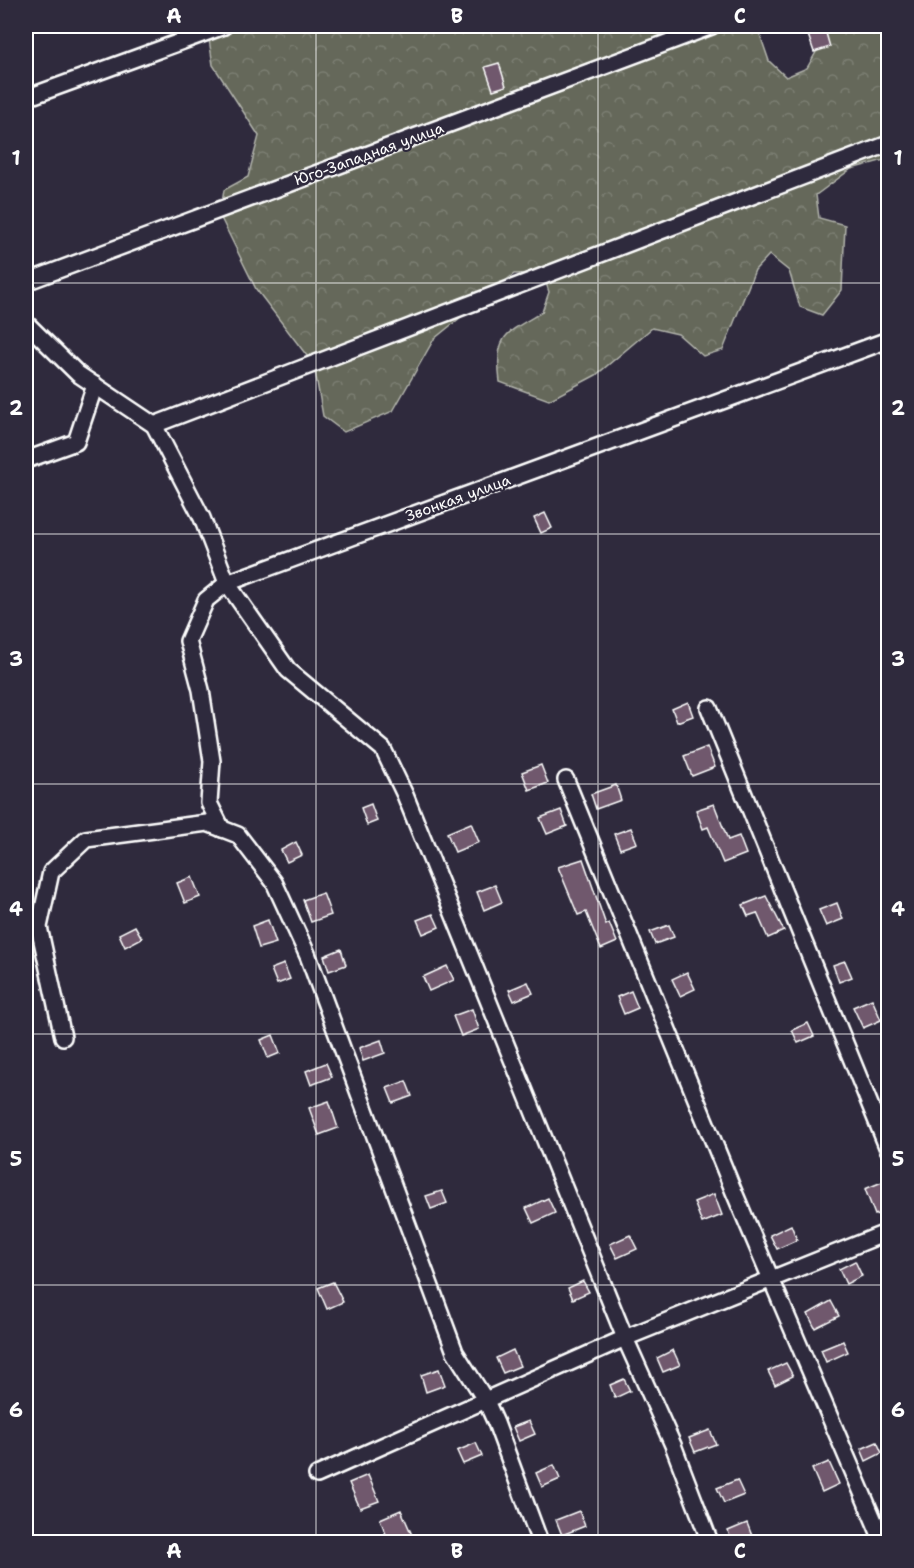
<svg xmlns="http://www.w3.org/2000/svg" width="914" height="1568" viewBox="0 0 914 1568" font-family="'Shantell Sans',sans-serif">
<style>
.forest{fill:url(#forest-crowns);stroke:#b2b4ac;stroke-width:1.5}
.building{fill:#6f596d;stroke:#fff;stroke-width:1.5}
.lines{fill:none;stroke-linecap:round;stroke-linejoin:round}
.minor-casing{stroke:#fff;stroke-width:20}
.minor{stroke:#2f2a3d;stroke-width:15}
.grid{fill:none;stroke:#fff;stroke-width:1.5;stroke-opacity:0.55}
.labels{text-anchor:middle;stroke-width:4.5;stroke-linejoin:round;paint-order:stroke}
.street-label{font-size:15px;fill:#fff;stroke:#2f2a3d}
.neatline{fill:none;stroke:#fff;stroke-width:2}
.grid-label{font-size:20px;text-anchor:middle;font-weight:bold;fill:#fff}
</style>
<defs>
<pattern id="forest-crowns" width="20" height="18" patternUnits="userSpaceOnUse" patternTransform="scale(1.5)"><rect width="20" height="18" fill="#65685a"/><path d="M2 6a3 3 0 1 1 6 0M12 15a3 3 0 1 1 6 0" fill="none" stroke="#7c7f73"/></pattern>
</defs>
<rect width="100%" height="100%" fill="#2f2a3d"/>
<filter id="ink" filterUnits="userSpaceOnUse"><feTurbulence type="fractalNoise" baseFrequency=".0167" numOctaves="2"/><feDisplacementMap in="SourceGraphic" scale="12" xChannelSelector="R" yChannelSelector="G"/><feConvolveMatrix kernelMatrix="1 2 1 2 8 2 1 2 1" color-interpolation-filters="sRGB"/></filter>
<g filter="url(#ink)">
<path class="forest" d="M207,26H757L769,61L786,77L807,68L831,26H888V159L851,169L816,195L819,218L845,225L842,290L822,315L800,307L789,271L769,255L755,270L723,350L703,356L678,334L652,328L596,375L549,400L500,382C494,335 505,334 542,312L549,292L543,273L514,274L434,339L393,411L344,432L323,416L314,365L256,289L220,216L224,190L248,177L259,136L213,65Z"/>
<g class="building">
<polygon points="805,26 824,26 830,47 814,52"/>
<polygon points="499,63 506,86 493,90 485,67"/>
<polygon points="545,513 552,528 541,533 534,518"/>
<polygon points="688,702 693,716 677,722 672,709"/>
<polygon points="707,747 715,767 692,776 684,756"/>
<polygon points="541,765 548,783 529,790 522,772"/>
<polygon points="616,785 621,800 596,809 591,794"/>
<polygon points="371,804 377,821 367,825 361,808"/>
<polygon points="714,804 728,840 739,836 746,854 723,863 708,827 703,829 696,810"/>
<polygon points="561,810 567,826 547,834 540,818"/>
<polygon points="471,823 479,842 455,852 447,833"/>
<polygon points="631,828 637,843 620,849 614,834"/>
<polygon points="296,842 302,855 287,862 281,850"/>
<polygon points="583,859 606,925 609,923 617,942 601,949 586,912 578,915 558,867"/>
<polygon points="192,877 200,897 185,903 177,883"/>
<polygon points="495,885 502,902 484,910 477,892"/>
<polygon points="323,893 331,915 311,922 303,900"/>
<polygon points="766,896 784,931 768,938 757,913 748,916 743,905"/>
<polygon points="837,903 843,919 826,926 819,910"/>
<polygon points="433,914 439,927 423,934 417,920"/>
<polygon points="268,920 276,943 259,948 252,926"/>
<polygon points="669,925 674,937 655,944 650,932"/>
<polygon points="135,926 142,938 125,947 119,934"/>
<polygon points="341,949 346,965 329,971 324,956"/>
<polygon points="845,961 852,977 839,982 833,965"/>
<polygon points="284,964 290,979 277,984 271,969"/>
<polygon points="447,966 454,980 429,991 423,977"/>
<polygon points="687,972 695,989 680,996 672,979"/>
<polygon points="528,982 533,993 514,1001 509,990"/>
<polygon points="631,991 638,1008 624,1014 617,997"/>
<polygon points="872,999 881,1020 863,1028 853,1007"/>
<polygon points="472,1009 479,1029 461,1036 453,1016"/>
<polygon points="808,1023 814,1036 798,1043 792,1030"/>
<polygon points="273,1035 280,1053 268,1058 261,1040"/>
<polygon points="381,1040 385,1053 363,1061 359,1048"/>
<polygon points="326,1063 332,1077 311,1085 306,1071"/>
<polygon points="406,1081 412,1096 393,1103 387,1088"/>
<polygon points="329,1101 338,1128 319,1135 309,1108"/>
<polygon points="882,1182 888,1199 888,1210 875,1215 865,1189"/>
<polygon points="442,1191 447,1203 431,1209 426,1196"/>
<polygon points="714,1194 722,1215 702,1223 694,1202"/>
<polygon points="548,1198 555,1213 533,1223 526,1208"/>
<polygon points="791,1225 797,1240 777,1249 770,1235"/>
<polygon points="630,1235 637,1249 617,1258 610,1244"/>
<polygon points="855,1261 862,1276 846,1284 839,1269"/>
<polygon points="583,1281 589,1292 573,1299 568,1288"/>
<polygon points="333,1282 343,1302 327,1309 318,1288"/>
<polygon points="831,1301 839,1316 815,1328 808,1314"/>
<polygon points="843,1341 848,1352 826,1362 821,1350"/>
<polygon points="513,1350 520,1366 503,1373 496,1358"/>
<polygon points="673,1350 680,1365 663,1372 657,1358"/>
<polygon points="786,1363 793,1376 775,1385 768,1371"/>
<polygon points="439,1369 445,1385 426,1392 421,1375"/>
<polygon points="624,1379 630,1391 615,1398 610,1385"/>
<polygon points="529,1421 535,1434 519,1441 513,1427"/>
<polygon points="710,1430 716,1444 695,1452 689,1438"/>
<polygon points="877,1442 882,1453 866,1461 861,1449"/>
<polygon points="476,1443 482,1456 463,1464 457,1451"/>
<polygon points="829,1462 839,1484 822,1492 812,1469"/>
<polygon points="554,1465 560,1479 542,1487 536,1473"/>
<polygon points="368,1475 379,1501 360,1508 349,1483"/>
<polygon points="737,1480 744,1495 724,1503 717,1488"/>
<polygon points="401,1510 415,1542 389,1542 380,1519"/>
<polygon points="579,1511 585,1526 562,1535 556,1520"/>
<polygon points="747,1523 752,1536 732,1542 728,1531"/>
</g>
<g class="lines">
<defs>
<g id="minor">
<polyline points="26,98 224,26"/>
<polyline points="26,282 712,26"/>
<polyline points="26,323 78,374 154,425 202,518 227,583 206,600 188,641 201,690 212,761 209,803 222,829"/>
<polyline points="154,425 888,144"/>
<polyline points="26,460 76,442 95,385"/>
<polyline points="709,708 888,1149"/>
<polyline points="566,780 734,1192 883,1542"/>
<polyline points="63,1037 39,927 51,872 86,839 207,823 238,835 274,882 308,956 455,1352 486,1401 496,1423 540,1542"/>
<polyline points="317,1475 625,1338 888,1232"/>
<polyline points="710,1542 673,1445 625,1338 405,795 383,749 288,670 227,583 888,340"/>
</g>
</defs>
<use href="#minor" class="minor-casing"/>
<use href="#minor" class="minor"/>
</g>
</g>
<path class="grid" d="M316,26V1542M598,26V1542M26,283H888M26,534H888M26,784H888M26,1034H888M26,1285H888"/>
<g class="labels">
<g class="street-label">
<text transform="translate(369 154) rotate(-20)" y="5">Юго-Западная улица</text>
<text transform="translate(458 498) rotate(-20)" y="5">Звонкая улица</text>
</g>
</g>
<rect width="914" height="1568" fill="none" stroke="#2f2a3d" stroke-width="66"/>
<rect x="33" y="33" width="848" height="1502" class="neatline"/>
<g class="grid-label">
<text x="174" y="23">A</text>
<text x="457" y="23">B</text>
<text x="740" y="23">C</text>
<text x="16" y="165">1</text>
<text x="898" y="165">1</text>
<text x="16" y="415">2</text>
<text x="898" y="415">2</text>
<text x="16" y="666">3</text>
<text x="898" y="666">3</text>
<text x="16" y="916">4</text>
<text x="898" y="916">4</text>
<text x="16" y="1166">5</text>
<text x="898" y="1166">5</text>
<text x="16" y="1417">6</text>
<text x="898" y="1417">6</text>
<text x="174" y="1558">A</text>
<text x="457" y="1558">B</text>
<text x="740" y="1558">C</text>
</g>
</svg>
